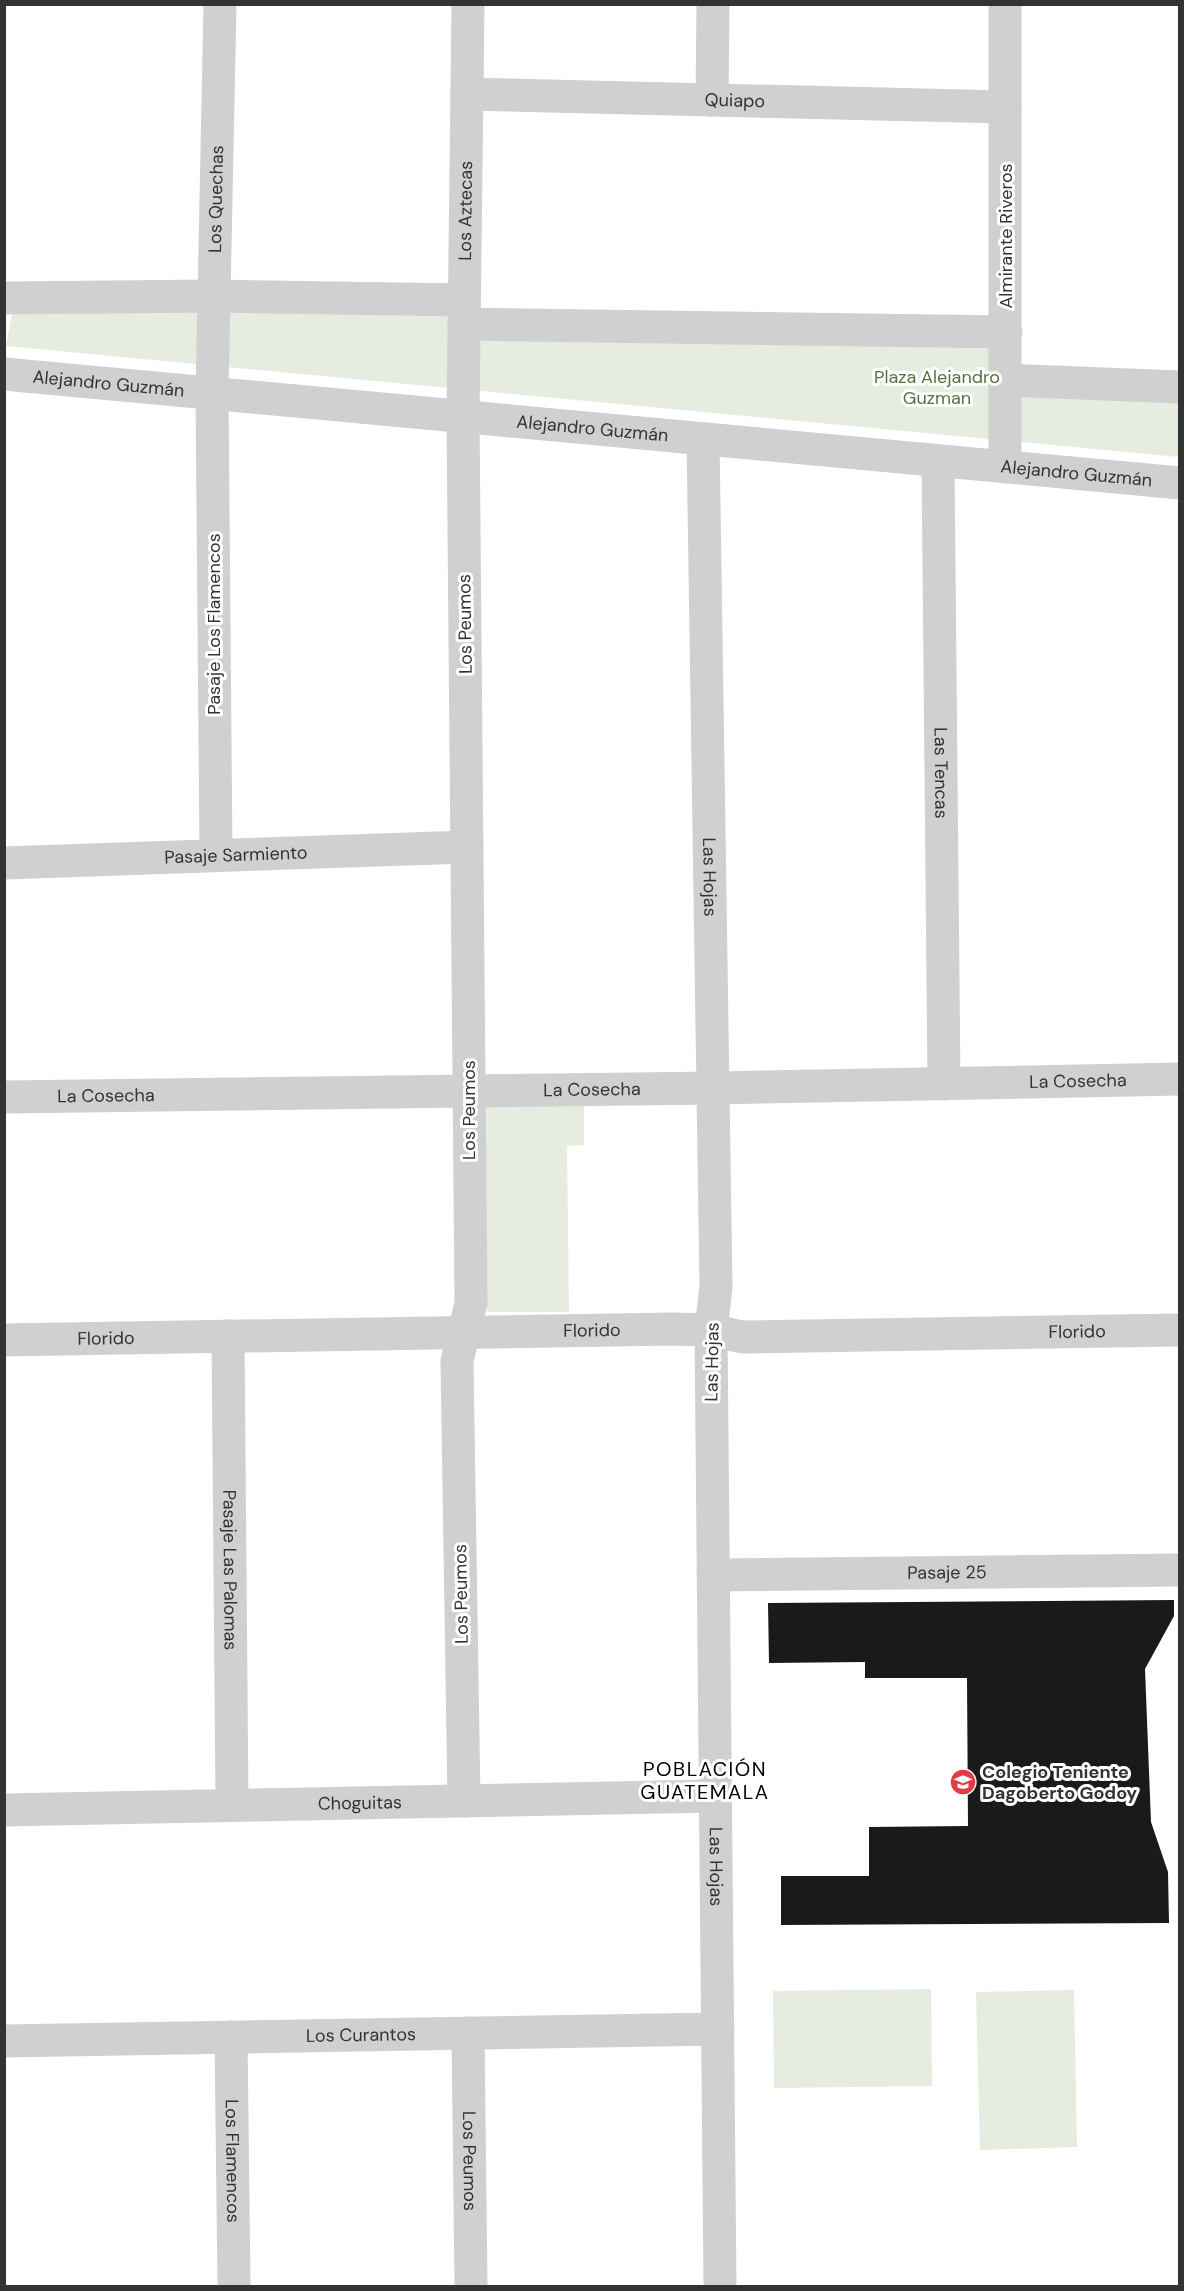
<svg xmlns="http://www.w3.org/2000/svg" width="1184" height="2291" viewBox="0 0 1184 2291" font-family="'DM Sans',sans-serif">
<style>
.green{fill:#e6ecdf}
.building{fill:#1a1a1a}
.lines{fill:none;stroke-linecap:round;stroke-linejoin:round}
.minor{stroke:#d0d0d0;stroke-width:33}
.labels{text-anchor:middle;stroke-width:6;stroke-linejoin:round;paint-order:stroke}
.street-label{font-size:18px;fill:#333;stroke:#fff}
.park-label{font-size:18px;fill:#56703f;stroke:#fff}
.poi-label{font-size:18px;font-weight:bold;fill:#333;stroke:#fff;text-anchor:start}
.neighbourhood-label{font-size:20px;letter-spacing:1.5px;fill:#000;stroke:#fff}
</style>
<rect width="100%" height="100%" fill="#fff"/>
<g class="green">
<polygon points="13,309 451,309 991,342 990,386 1179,396 1179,457 6,346"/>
<polygon points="584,1101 584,1145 567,1146 569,1312 487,1312 485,1102"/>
<polygon points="931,1989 932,2086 774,2088 773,1991"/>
<polygon points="1074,1990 1077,2147 980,2150 976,1992"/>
</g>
<polygon class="building" points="1174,1600 1174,1616 1145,1669 1151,1822 1168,1872 1169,1923 781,1925 781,1876 869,1876 869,1827 968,1826 967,1678 865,1678 865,1662 769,1663 768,1603"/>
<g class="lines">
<g class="minor">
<polyline points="1005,4 1005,467"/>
<path id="s1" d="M467,94L1005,107"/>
<polyline points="712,100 713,4"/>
<polyline points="4,298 214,296 464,300"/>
<polyline points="464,324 1006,332"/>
<path id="s2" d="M4,374L1180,483"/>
<polyline points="1006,380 1180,387"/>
<path id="s3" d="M703,439L716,1287L711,1330L720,2286"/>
<path id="s4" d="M938,461L944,1084"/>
<path id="s5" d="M216,855L212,393L220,4"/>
<path id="s6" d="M4,863L467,847"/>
<path id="s7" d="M4,1097L714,1088L1180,1079"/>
<path id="s8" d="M228,1336L232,1805"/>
<path id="s9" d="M4,1340L672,1329L711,1330L742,1337L1180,1330"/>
<path id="s10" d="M713,1575L1180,1570"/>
<path id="s11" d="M464,1801L457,1361L471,1303L463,417L468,4"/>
<path id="s12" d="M4,1810L715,1796"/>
<path id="s13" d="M468,2033L471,2286"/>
<path id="s14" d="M231,2037L234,2286"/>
<path id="s15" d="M4,2041L718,2029"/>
</g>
</g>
<defs>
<symbol id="school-disc" viewBox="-11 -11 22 22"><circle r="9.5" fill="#e63946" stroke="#fff"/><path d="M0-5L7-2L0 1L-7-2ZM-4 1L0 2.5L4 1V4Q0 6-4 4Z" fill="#fff"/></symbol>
</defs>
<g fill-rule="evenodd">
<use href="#school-disc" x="948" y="1767" width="30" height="30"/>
</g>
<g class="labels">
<g class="street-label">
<text dy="6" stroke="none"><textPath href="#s1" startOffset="268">Quiapo</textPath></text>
<text dy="6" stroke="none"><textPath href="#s5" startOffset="656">Los Quechas</textPath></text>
<text dy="6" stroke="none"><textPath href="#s11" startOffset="1592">Los Aztecas</textPath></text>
<text transform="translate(1006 236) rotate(-90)" y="6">Almirante Riveros</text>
<text dy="6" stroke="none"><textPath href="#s2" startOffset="105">Alejandro Guzmán</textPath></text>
<text dy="6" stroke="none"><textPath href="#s2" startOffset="591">Alejandro Guzmán</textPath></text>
<text dy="6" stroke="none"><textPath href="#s2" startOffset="1077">Alejandro Guzmán</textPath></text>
<text transform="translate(214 624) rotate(-90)" y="6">Pasaje Los Flamencos</text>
<text transform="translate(465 624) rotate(-91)" y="6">Los Peumos</text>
<text dy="6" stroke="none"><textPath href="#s4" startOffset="312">Las Tencas</textPath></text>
<text dy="6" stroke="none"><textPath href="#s6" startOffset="232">Pasaje Sarmiento</textPath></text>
<text dy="6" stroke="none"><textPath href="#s3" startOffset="438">Las Hojas</textPath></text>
<text dy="6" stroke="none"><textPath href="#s7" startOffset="1074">La Cosecha</textPath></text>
<text dy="6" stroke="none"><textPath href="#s7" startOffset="588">La Cosecha</textPath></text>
<text dy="6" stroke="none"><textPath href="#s7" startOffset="102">La Cosecha</textPath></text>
<text transform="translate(469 1110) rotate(-90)" y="6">Los Peumos</text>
<text dy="6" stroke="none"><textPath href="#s9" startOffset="588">Florido</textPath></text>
<text dy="6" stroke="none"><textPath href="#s9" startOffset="1074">Florido</textPath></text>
<text dy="6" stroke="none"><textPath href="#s9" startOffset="102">Florido</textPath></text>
<text transform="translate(712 1362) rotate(-89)" y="6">Las Hojas</text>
<text dy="6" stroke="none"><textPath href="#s8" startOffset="234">Pasaje Las Palomas</textPath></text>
<text dy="6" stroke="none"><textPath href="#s10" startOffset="234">Pasaje 25</textPath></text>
<text transform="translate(461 1594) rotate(-91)" y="6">Los Peumos</text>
<text dy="6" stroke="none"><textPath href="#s12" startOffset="356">Choguitas</textPath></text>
<text dy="6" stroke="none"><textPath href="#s3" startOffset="1428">Las Hojas</textPath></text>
<text dy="6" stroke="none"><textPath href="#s15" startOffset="357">Los Curantos</textPath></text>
<text dy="6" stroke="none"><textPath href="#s13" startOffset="128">Los Peumos</textPath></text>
<text dy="6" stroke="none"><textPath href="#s14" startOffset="124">Los Flamencos</textPath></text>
</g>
<g class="park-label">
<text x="937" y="383">Plaza Alejandro<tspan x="937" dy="21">Guzman</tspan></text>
</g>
<g class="poi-label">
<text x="982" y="1778">Colegio Teniente<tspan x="982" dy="21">Dagoberto Godoy</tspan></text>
</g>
<g class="neighbourhood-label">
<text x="705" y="1776">POBLACIÓN<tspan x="705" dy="23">GUATEMALA</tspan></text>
</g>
</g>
<rect width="1184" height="2291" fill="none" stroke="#333333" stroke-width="12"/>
</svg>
